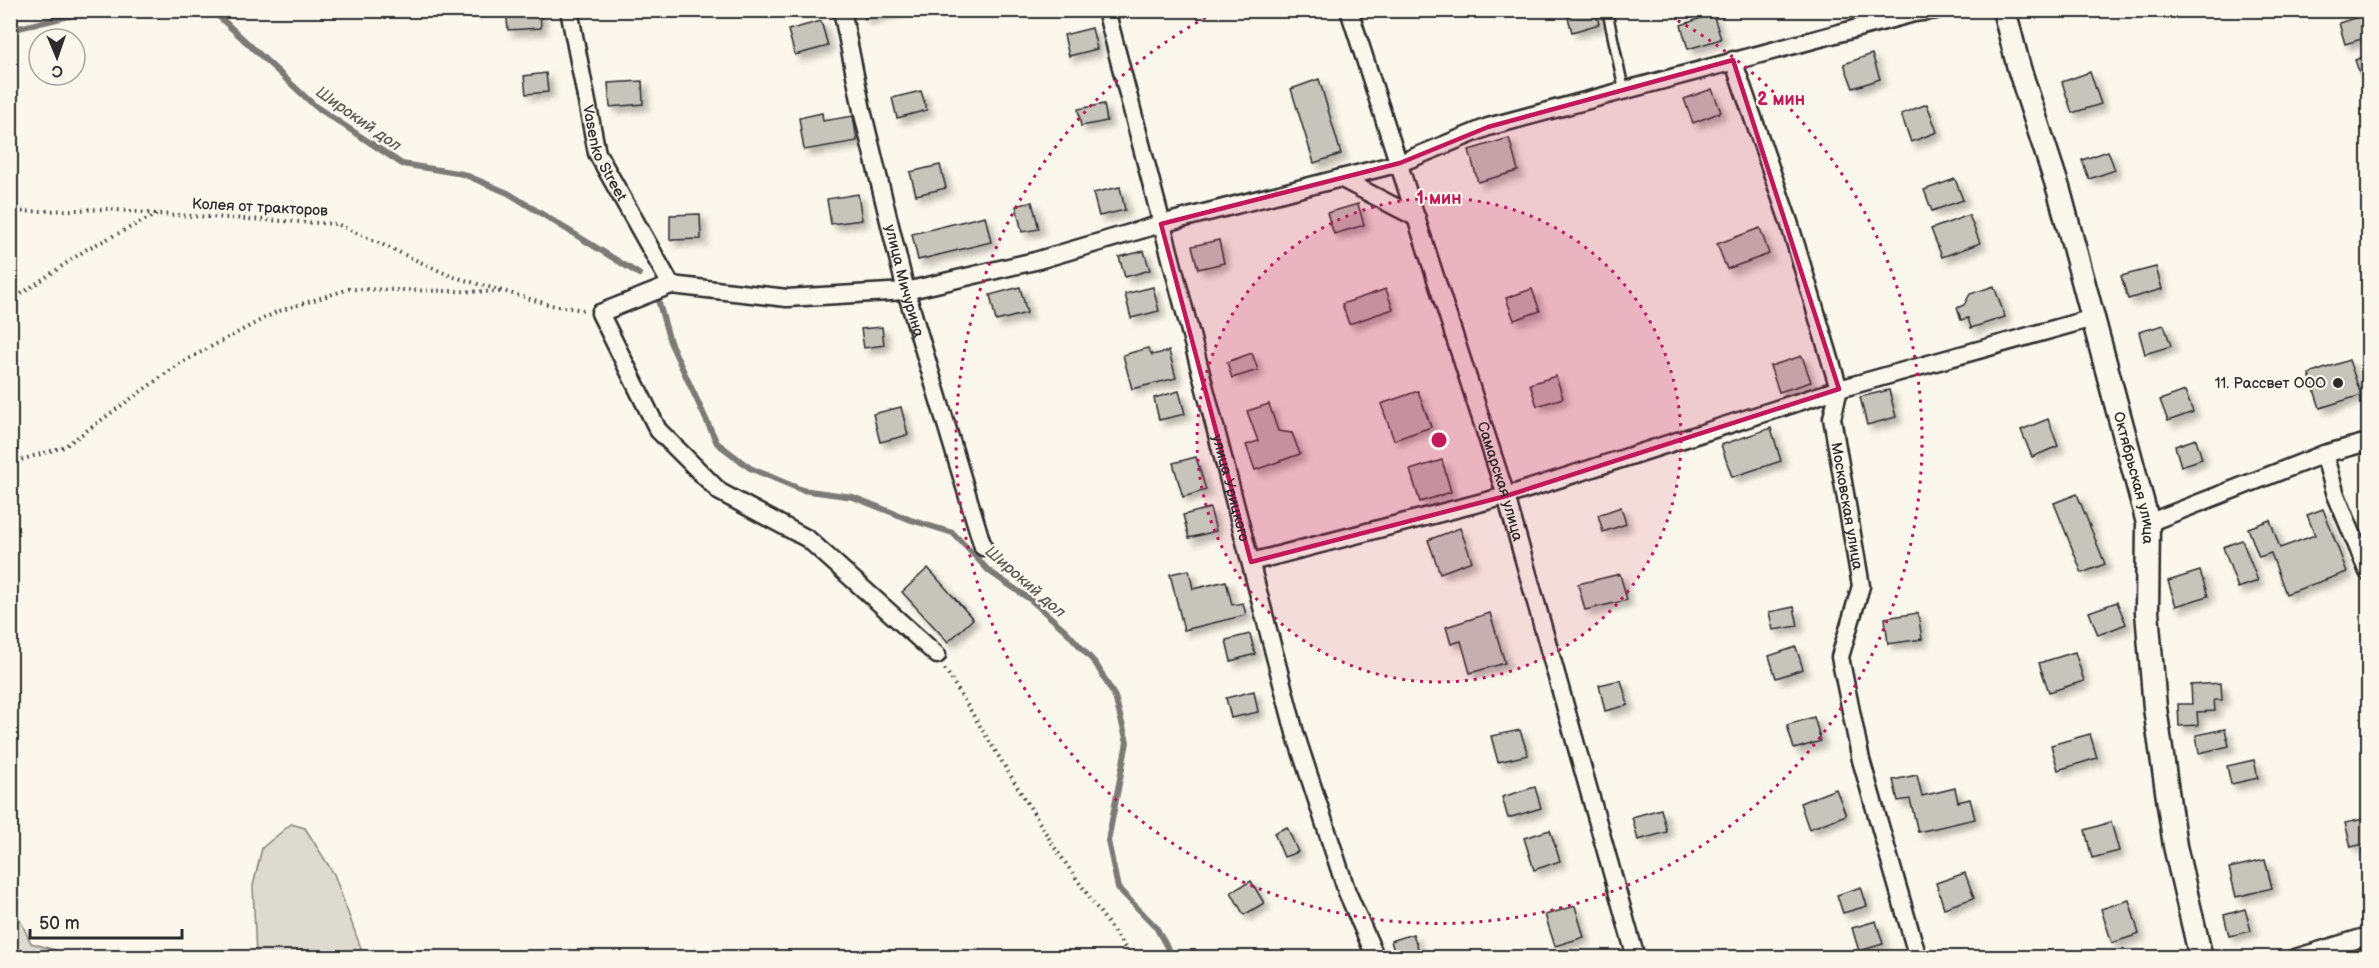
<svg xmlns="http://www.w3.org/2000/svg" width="2379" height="968" viewBox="0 0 2379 968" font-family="'Balsamiq Sans',sans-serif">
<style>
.green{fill:#dddad0;stroke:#84827e;stroke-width:1.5}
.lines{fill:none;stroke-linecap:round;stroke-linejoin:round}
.stream{stroke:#7b7a75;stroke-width:6}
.building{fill:#c7c4bc;stroke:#2b2b2b;stroke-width:1.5;filter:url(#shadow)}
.lane-casing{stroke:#2b2b2b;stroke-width:13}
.street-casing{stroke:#2b2b2b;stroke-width:21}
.secondary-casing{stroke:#2b2b2b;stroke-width:27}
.path{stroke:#2b2b2b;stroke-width:4;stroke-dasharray:1.5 4.5;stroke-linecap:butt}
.lane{stroke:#fbf7ec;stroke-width:8}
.street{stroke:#fbf7ec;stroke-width:16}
.secondary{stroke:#fbf7ec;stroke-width:22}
.marked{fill:#c2185b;fill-opacity:0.2;stroke:#c2185b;stroke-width:4.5;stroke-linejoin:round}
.ring{fill:none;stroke:#c2185b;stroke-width:3;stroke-dasharray:3 6}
.poi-dot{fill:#2b2b2b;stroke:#fbf7ec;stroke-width:2}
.labels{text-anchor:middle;stroke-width:4.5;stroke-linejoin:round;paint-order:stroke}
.street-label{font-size:15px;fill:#2b2b2b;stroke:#fbf7ec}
.poi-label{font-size:15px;fill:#2b2b2b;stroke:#fbf7ec;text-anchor:end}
.water-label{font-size:16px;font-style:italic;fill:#5a5956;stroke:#fbf7ec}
.centre{fill:#c2185b;stroke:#fbf7ec;stroke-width:3}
.ring-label{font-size:18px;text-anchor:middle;font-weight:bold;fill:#c2185b;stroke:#fbf7ec;stroke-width:4.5;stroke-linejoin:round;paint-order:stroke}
</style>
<defs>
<filter id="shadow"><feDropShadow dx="5.5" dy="5.5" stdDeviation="3" flood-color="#0004"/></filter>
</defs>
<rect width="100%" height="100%" fill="#fbf7ec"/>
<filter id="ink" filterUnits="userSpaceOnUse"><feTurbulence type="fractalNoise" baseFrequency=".0167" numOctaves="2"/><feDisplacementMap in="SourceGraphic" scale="12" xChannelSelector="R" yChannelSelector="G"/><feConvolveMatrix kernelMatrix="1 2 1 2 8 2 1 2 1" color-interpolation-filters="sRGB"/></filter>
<g filter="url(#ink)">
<g class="green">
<polygon points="291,824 305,828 334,874 364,957 256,957 253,886 262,848"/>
<polygon points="11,901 31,943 79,957 11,957"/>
</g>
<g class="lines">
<g class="stream">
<polyline points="212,10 315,106 402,164 463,174 508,193 639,274"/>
<polyline points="10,30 74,15 107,10"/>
<polyline points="657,296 670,342 717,443 750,468 802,490 853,497 911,520 953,533 989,571 1031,600 1066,631 1096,664 1115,697 1127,742 1108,841 1118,888 1156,927 1173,958"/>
</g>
</g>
<g class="building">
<polygon points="506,10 540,10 541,28 508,30"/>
<polygon points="862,10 895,10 865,19"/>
<polygon points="1566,10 1595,10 1599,24 1572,32"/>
<polygon points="1713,14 1721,39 1688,49 1681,25"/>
<polygon points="2367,14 2368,37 2345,44 2339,23"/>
<polygon points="821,21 828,46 795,55 788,30"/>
<polygon points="1092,28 1097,49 1069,56 1064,35"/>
<polygon points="1872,54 1880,79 1853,88 1844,64"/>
<polygon points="2368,55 2368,88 2365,89 2355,60"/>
<polygon points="2090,72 2101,104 2072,113 2062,82"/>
<polygon points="546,73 548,92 526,94 524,76"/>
<polygon points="1319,79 1341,154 1314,163 1291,89"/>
<polygon points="642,81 643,104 610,107 608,83"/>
<polygon points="1712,89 1721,112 1693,123 1684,99"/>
<polygon points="921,91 927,110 897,118 892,98"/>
<polygon points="1104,104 1107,121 1081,126 1078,109"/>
<polygon points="1927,104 1937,132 1911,142 1901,114"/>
<polygon points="822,113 823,121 853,116 857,141 804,150 799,118"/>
<polygon points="1509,138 1518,171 1478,182 1469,150"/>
<polygon points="2108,151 2115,170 2089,179 2082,160"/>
<polygon points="940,165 946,188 916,195 910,172"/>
<polygon points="1955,179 1963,200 1932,211 1924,190"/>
<polygon points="1120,187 1125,210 1099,216 1093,193"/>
<polygon points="858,194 862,220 831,224 827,199"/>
<polygon points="1032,202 1039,229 1022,232 1016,206"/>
<polygon points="1358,204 1364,225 1334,234 1327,213"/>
<polygon points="700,214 701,239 670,240 670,215"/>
<polygon points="1969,215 1980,243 1942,257 1931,229"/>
<polygon points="985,216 991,242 918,260 912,234"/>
<polygon points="1760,228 1769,254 1727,269 1717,244"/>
<polygon points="1219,240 1224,263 1198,269 1192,246"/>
<polygon points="1144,251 1150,270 1125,277 1119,257"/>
<polygon points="2156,267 2162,289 2128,299 2121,276"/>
<polygon points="1994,286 2005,317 1971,328 1968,318 1961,320 1957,308 1964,305 1970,294"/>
<polygon points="1020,287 1027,313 996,321 990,295"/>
<polygon points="1153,287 1159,311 1131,318 1125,294"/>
<polygon points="1386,289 1393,309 1349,324 1342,304"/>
<polygon points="1532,289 1540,311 1514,320 1506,298"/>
<polygon points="2164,325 2171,346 2145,354 2139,332"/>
<polygon points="882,327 884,345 864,348 861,329"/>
<polygon points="1148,348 1152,355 1169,351 1176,378 1132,389 1123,355"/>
<polygon points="1252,353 1258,370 1232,378 1227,362"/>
<polygon points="1802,356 1811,382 1779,392 1770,366"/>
<polygon points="2349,360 2361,395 2320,408 2309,374"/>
<polygon points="1556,376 1563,398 1537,406 1530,384"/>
<polygon points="1889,390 1896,417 1867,425 1860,397"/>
<polygon points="1179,391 1185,414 1159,420 1154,398"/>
<polygon points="1418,391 1431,427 1394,440 1381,404"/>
<polygon points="2185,391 2193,412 2168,421 2160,400"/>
<polygon points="1269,404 1278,431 1292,433 1300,454 1255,470 1246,445 1258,441 1247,411"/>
<polygon points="901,407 908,435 880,442 873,414"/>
<polygon points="2048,419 2058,446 2032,457 2021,430"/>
<polygon points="1771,428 1781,461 1732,477 1721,445"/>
<polygon points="2196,439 2202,459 2181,466 2175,446"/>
<polygon points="1196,457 1206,490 1183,497 1173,463"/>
<polygon points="1442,460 1451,492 1420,502 1410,470"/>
<polygon points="2077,494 2105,564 2082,573 2054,503"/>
<polygon points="1621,507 1626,524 1603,532 1598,515"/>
<polygon points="1210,508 1216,531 1189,538 1183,515"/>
<polygon points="2323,509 2347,572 2286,594 2271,553 2259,557 2248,528 2270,520 2280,548 2315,535 2307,515"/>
<polygon points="1460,528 1472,561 1440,573 1428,540"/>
<polygon points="2242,540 2258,581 2238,588 2223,547"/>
<polygon points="928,568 973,619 948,642 902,592"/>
<polygon points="1189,570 1193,589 1226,581 1232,605 1243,603 1246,615 1184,630 1170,574"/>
<polygon points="2200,571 2208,596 2176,606 2168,581"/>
<polygon points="1620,574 1627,600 1585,610 1578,584"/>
<polygon points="2117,602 2126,624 2098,635 2089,612"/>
<polygon points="1794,607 1798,626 1773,630 1769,612"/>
<polygon points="1490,613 1505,663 1470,673 1461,641 1451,644 1446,627"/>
<polygon points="1918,613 1922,639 1888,644 1885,618"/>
<polygon points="1250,634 1255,654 1231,661 1226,640"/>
<polygon points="1796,647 1803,669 1776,678 1769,656"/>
<polygon points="2075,652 2084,681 2049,692 2039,663"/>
<polygon points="1621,680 1628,705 1605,711 1599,685"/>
<polygon points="2221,683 2222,700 2214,700 2215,711 2197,712 2198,725 2179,726 2178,704 2192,704 2191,685"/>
<polygon points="1254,691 1258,712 1231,718 1226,698"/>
<polygon points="1814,717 1821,741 1794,749 1787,725"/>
<polygon points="2225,729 2229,746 2199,753 2196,735"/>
<polygon points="1520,730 1528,755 1498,762 1491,736"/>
<polygon points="2090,734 2097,758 2058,770 2051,745"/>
<polygon points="2254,760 2258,778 2231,784 2227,766"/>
<polygon points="1917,775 1922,796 1955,788 1958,802 1970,799 1975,819 1918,832 1910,799 1898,801 1893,780"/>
<polygon points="1535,787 1541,808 1508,818 1502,797"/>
<polygon points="1836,789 1846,815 1809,829 1800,803"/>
<polygon points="1661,809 1667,832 1638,840 1632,817"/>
<polygon points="2368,818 2368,843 2351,847 2345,823"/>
<polygon points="2111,822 2119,851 2092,858 2085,830"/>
<polygon points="1287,827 1298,852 1284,857 1274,833"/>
<polygon points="1550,830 1560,861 1534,870 1524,838"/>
<polygon points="2265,860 2272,888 2236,897 2229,868"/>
<polygon points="1965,873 1974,898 1944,908 1936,883"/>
<polygon points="1251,881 1264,903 1244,915 1231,892"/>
<polygon points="1861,887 1867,906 1843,913 1837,895"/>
<polygon points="2129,900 2139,934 2112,943 2101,909"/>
<polygon points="1575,906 1584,937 1555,946 1545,915"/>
<polygon points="2245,909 2251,931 2229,936 2224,915"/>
<polygon points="1876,921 1883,944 1859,951 1852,928"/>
<polygon points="1413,934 1421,957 1396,958 1391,941"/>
</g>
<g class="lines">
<defs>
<polyline id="lane" points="1607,10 1624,90"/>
<g id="street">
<path id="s1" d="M569,10L597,153L671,285"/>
<path id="s2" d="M842,10L862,110L906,291L983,547"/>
<path id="s3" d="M1106,10L1295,733L1347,892L1376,958"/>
<path id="s4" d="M1349,10L1506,496L1636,958"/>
<path id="s5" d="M1733,60L1789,222L1839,389L1832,418L1861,586L1840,657L1861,760L1918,958"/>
<polyline points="1340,178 1417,218"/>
<polyline points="2324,454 2336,495 2368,572"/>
<polyline points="2148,523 2324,454 2368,442"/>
<polyline points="1251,562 1506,496 1839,389 2093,318"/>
<polyline points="937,655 808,539 720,492 658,430 600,313 671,285 787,298 906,291 1035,261 1161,224 1400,163 1488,127 1914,13 1936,10"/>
<polyline points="2295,958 2368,936"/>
</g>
<g id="secondary">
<path id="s6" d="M2004,10L2019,68L2059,191L2148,523L2147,612L2155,708L2175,846L2201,958"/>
</g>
</defs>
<use href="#lane" class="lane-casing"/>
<use href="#street" class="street-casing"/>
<use href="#secondary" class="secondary-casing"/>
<g class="path">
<polyline points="10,212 108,209 157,214 337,224 451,276 551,305 584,310"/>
<polyline points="10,297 18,296 87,249 157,214"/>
<polyline points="10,463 64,447 179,364 276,312 349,289 501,292"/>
<polyline points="945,669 1055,848 1132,958"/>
</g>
<use href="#lane" class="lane"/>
<use href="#street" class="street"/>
<use href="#secondary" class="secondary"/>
</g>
</g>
<path class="marked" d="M1733,60L1839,389L1506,496L1251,562L1161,224L1400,163L1488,127Z"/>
<circle cx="1439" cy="440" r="242" fill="#c2185b" fill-opacity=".12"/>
<g class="ring">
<circle cx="1439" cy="440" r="242"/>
<path d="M1662 12A483 483 0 1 1 1216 12"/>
</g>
<circle class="poi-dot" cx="2338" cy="383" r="6"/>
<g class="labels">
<g class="street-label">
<text dy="5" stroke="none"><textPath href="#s1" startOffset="148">Vasenko Street</textPath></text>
<text transform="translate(260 207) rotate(3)" y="5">Колея от тракторов</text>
<text dy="5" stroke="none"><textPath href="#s2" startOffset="278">улица Мичурина</textPath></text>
<text dy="5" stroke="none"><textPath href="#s6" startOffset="486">Октябрьская улица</textPath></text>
<text dy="5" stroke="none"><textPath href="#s4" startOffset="495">Самарская улица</textPath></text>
<text dy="5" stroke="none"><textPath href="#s3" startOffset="494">улица Урицкого</textPath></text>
<text dy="5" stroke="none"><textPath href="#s5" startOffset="465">Московская улица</textPath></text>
</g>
<g class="poi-label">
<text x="2326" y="388">11. Рассвет ООО</text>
</g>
<g class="water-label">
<text transform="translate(359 118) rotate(35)" y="6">Широкий дол</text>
<text transform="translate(1026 581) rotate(41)" y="6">Широкий дол</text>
</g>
</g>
<circle cx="1439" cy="440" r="9" class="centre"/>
<g class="ring-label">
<text x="1781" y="105">2 мин</text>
<text x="1439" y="204">1 мин</text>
</g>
<rect width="2379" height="968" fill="none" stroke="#fbf7ec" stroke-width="36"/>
<rect x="18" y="18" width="2343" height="932" fill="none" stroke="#2b2b2b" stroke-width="2" filter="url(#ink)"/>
<g transform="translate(57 57) rotate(178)"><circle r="28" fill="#fbf7ec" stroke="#a8a59f" stroke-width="1.5"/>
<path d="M0-4.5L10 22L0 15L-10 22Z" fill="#2b2b2b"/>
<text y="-9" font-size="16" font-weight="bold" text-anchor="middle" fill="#2b2b2b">С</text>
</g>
<path d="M30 929v9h152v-9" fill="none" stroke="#2b2b2b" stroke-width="3"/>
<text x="39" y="929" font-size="18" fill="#2b2b2b" stroke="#fbf7ec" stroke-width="4.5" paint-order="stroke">50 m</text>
</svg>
